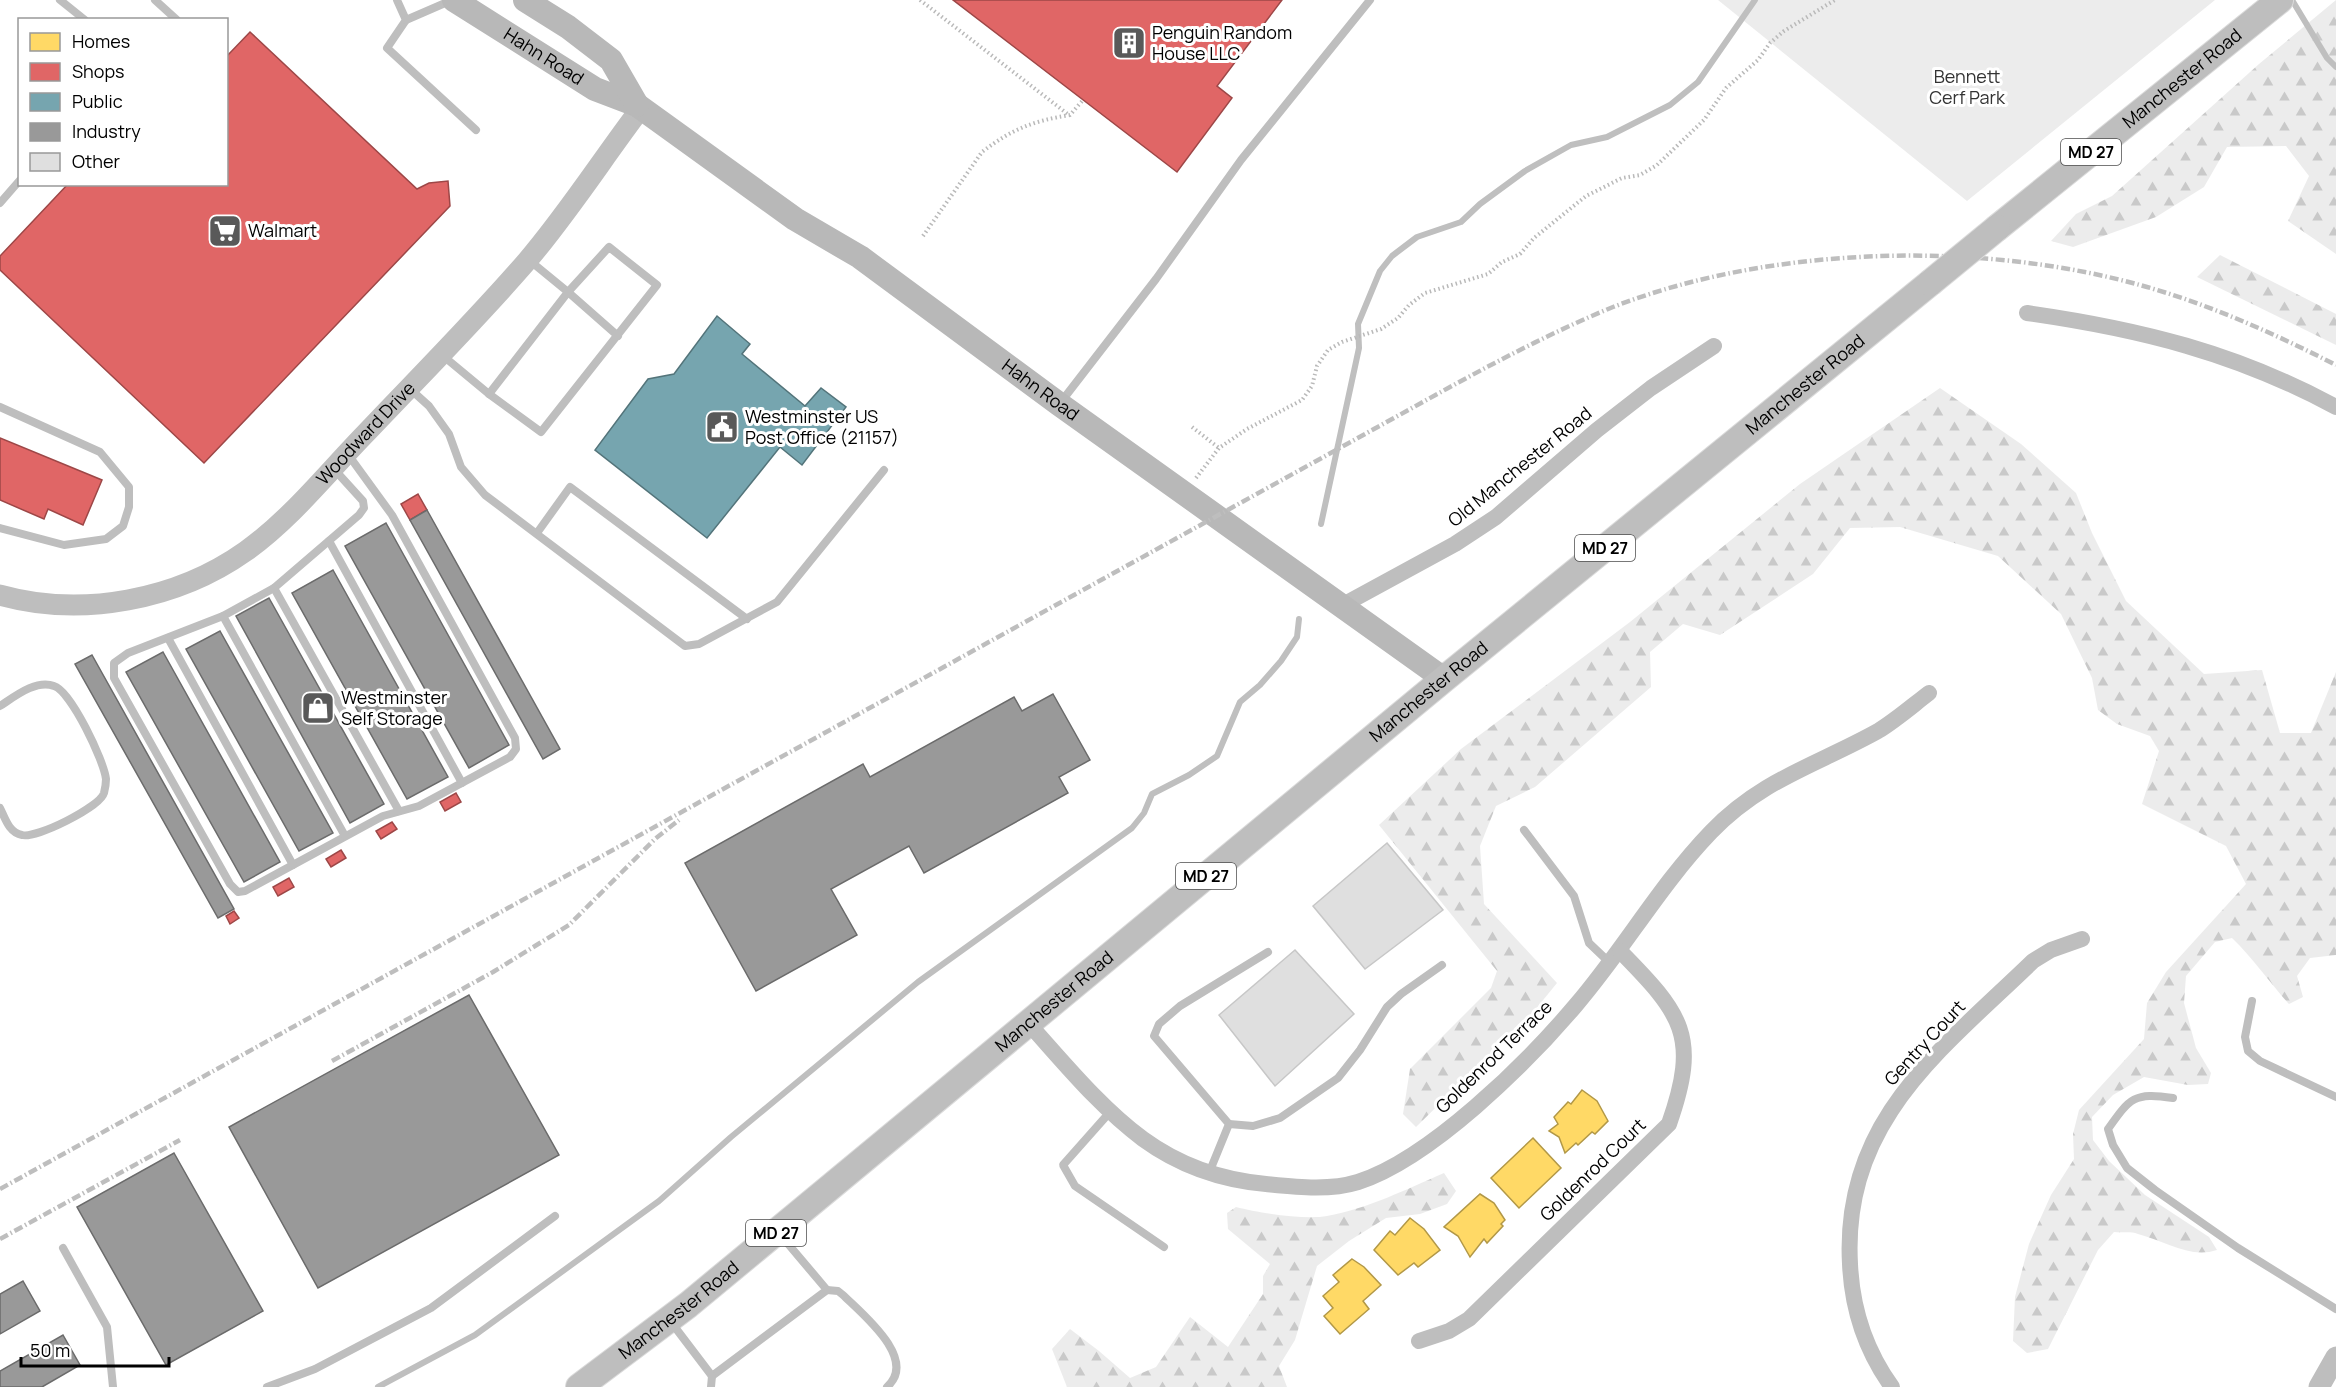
<svg xmlns="http://www.w3.org/2000/svg" width="2336" height="1387" viewBox="0 0 2336 1387" font-family="Manrope,sans-serif">
<style>
.forest{fill:url(#forest-firs)}
.park{fill:#ececec}
.homes{fill:#ffd966;stroke:#b29847;stroke-width:1.5}
.shops{fill:#e06666;stroke:#9d4747;stroke-width:1.5}
.public{fill:#76a5af;stroke:#53747a;stroke-width:1.5}
.industry{fill:#999;stroke:#6b6b6b;stroke-width:1.5}
.lines{fill:none;stroke-linecap:round;stroke-linejoin:round}
.stream{stroke:#bfbfbf;stroke-width:6}
.building{fill:#dfdfdf;stroke:#c7c7c7;stroke-width:1.5}
.primary-casing{stroke:#dbdbdb;stroke-width:28}
.path{stroke:#b9b9b9;stroke-width:4;stroke-dasharray:1.5 3;stroke-linecap:butt}
.service{stroke:#bebebe;stroke-width:8}
.minor{stroke:#bebebe;stroke-width:16}
.tertiary{stroke:#bebebe;stroke-width:21}
.secondary{stroke:#b8b8b8;stroke-width:24}
.primary{stroke:#bebebe;stroke-width:26}
.rail{stroke:#bebebe;stroke-width:4.5;stroke-dasharray:9 3 1.5 3;stroke-linecap:butt}
.primary-bridge-casing{stroke:#dbdbdb;stroke-width:28;stroke-linecap:butt}
.primary-bridge{stroke:#bebebe;stroke-width:26}
.labels{text-anchor:middle;stroke-width:6;stroke-linejoin:round;paint-order:stroke}
.shield{fill:#fff;stroke:#4c4c4c;stroke-width:1.5}
.shield-label{font-size:16px;font-weight:bold;fill:#000}
.poi-label{font-size:18px;fill:#000;stroke:#fff;text-anchor:start}
.street-label{font-size:18px;fill:#000;stroke:#fff}
.park-label{font-size:18px;fill:#333;stroke:#fff}
</style>
<defs>
<pattern id="forest-firs" width="22" height="20" patternUnits="userSpaceOnUse" patternTransform="scale(1.5)"><rect width="22" height="20" fill="#ececec"/><path d="M5 1l3.5 6h-7zM16 11l3.5 6h-7z" fill="#c9c9c9"/></pattern>
</defs>
<rect width="100%" height="100%" fill="#fff"/>
<g class="forest">
<polygon points="2336,0 2336,254 2288,221 2309,176 2286,146 2227,147 2204,187 2156,217 2073,247 2051,241 2076,214 2112,196 2259,64"/>
<polygon points="2220,255 2336,314 2336,345 2197,277"/>
<path d="M1940,388L2021,444L2076,493L2092,533L2126,601L2204,674L2262,670L2280,733H2311L2336,672V955L2310,958L2297,976L2303,997L2289,1004C2269,982 2253,958 2232,938L2215,942L2186,976L2184,1003L2196,1048L2211,1073L2208,1084L2188,1085L2144,1077L2113,1095L2092,1117L2093,1140L2109,1161L2145,1195L2209,1237L2217,1250C2190,1259 2165,1241 2138,1234C2131,1231 2122,1233 2114,1232L2098,1250L2048,1349L2027,1353L2013,1341L2015,1297L2029,1244L2051,1195L2074,1159L2073,1134L2079,1110L2144,1039L2147,1003L2166,972L2246,884L2226,846L2142,804L2159,751L2150,736L2117,724L2098,710L2092,678L2061,614L1998,556L1900,527L1850,528L1813,574L1720,635L1683,624L1650,652L1651,687L1535,787L1496,806L1480,846L1484,904L1557,983L1535,1010L1416,1127L1403,1114L1410,1069L1491,988L1497,971L1379,825L1461,749L1630,622L1800,484Z"/>
<path d="M1444,1173L1456,1191L1447,1204L1420,1214L1386,1218L1349,1241L1317,1266L1295,1340L1279,1366L1287,1387H1067L1052,1349L1070,1329L1099,1351L1130,1378L1156,1367L1190,1317L1228,1347L1263,1294V1276L1270,1264L1228,1229L1227,1213L1236,1207C1259,1213 1305,1220 1327,1216C1367,1209 1407,1189 1444,1173Z"/>
</g>
<polygon class="park" points="1718,0 2215,0 1967,201"/>
<g class="homes">
<polygon points="1582,1090 1597,1101 1608,1121 1595,1134 1592,1132 1578,1145 1576,1143 1565,1153 1559,1137 1549,1131 1558,1124 1554,1117 1568,1102 1571,1104"/>
<polygon points="1533,1138 1561,1168 1519,1208 1491,1178"/>
<polygon points="1480,1194 1494,1203 1505,1220 1501,1224 1503,1226 1487,1243 1484,1239 1470,1257 1458,1236 1444,1227"/>
<polygon points="1410,1218 1424,1229 1440,1250 1418,1267 1414,1263 1398,1275 1374,1250 1390,1231 1395,1235"/>
<polygon points="1352,1259 1364,1267 1381,1285 1363,1301 1369,1309 1340,1334 1324,1316 1333,1308 1323,1296 1339,1282 1333,1275"/>
</g>
<g class="shops">
<polygon points="953,0 1282,0 1217,86 1232,98 1177,172"/>
<polygon points="250,32 417,189 429,183 448,181 450,206 204,463 0,270 0,256 68,184 226,184 226,57"/>
<polygon points="0,438 102,480 83,525 48,509 44,519 0,500"/>
<polygon points="418,494 427,510 410,520 401,504"/>
<polygon points="456,793 461,802 445,811 440,802"/>
<polygon points="392,822 397,829 381,839 376,831"/>
<polygon points="341,850 346,858 331,867 326,859"/>
<polygon points="289,878 294,887 278,896 273,887"/>
<polygon points="234,911 239,918 230,924 226,916"/>
</g>
<polygon class="public" points="717,316 750,344 742,354 805,406 821,388 846,407 802,465 780,447 707,538 595,450 648,379 674,374"/>
<g class="industry">
<polygon points="427,510 560,749 543,759 410,520"/>
<polygon points="386,523 509,745 469,768 345,546"/>
<polygon points="333,570 448,777 407,799 292,593"/>
<polygon points="269,598 384,804 350,823 236,616"/>
<polygon points="220,631 333,833 299,851 186,649"/>
<polygon points="163,652 280,862 244,882 126,672"/>
<polygon points="92,655 234,909 218,918 75,664"/>
<polygon points="1053,694 1090,760 1059,777 1068,793 924,873 909,846 831,889 857,935 756,991 685,863 863,764 870,777 1014,697 1022,711"/>
<polygon points="469,995 559,1155 318,1288 229,1127"/>
<polygon points="174,1153 263,1311 166,1365 77,1207"/>
<polygon points="23,1281 40,1311 0,1334 0,1294"/>
<polygon points="63,1335 80,1365 42,1387 0,1387 0,1371"/>
</g>
<g class="lines">
<g class="stream">
<polyline points="2292,0 2327,58 2336,67"/>
<polyline points="1321,524 1359,348 1358,324 1380,271 1392,256 1417,237 1461,222 1480,204 1525,171 1571,145 1607,137 1670,105 1698,82 1755,0"/>
<polyline points="378,1387 475,1335 659,1201 731,1137 918,982 1132,828 1144,813 1152,794 1189,775 1217,756 1240,702 1260,685 1281,661 1297,637 1299,619"/>
</g>
</g>
<g class="building">
<polygon points="1387,843 1443,910 1365,969 1313,906"/>
<polygon points="1295,950 1354,1014 1275,1086 1219,1015"/>
</g>
<g class="lines">
<defs>
<g id="primary">
<path id="s3" d="M1997,228L2280,0"/>
<path id="s4" d="M579,1387L688,1305L1444,679L1930,283"/>
</g>
</defs>
<use href="#primary" class="primary-casing"/>
<g class="path">
<polyline points="920,0 1069,115"/>
<path d="M923,236L982,152C1012,129 1033,121 1070,115L1083,100"/>
<polyline points="1192,427 1219,448"/>
<polyline points="1196,478 1219,448 1247,429 1302,400 1312,386 1317,366 1328,350 1342,342 1381,329 1398,318 1409,305 1425,293 1488,274 1502,262 1520,254 1534,238 1586,196 1622,178 1640,175 1657,165 1704,120 1726,88 1758,60 1770,43 1784,31 1835,0"/>
</g>
<g class="service">
<polyline points="60,0 85,20"/>
<polyline points="155,0 177,20"/>
<polyline points="397,0 406,20 387,48 476,130"/>
<polyline points="406,20 452,0"/>
<polyline points="0,203 20,180"/>
<polyline points="442,355 489,394 541,432 657,285 609,247 568,292 618,336"/>
<polyline points="409,388 429,406 449,434 461,467 485,495 685,646 699,644 777,602 884,470"/>
<polyline points="489,394 568,292 529,260"/>
<polyline points="1061,402 1156,279 1241,160 1370,0"/>
<polyline points="0,407 100,452 129,487 129,507 123,526 106,539 64,545 0,528"/>
<polyline points="333,468 363,501 364,508 359,515 274,588 223,616 128,653 114,663 114,678 230,884 238,892 245,891 383,816 419,806 510,757 516,749 515,738 392,515 347,453"/>
<polyline points="537,533 570,487 747,619"/>
<polyline points="329,541 462,783"/>
<polyline points="274,588 399,811"/>
<polyline points="223,616 345,836"/>
<polyline points="168,638 293,865"/>
<path d="M0,706C14,697 36,679 54,686C71,691 104,761 106,779C106,783 105,789 104,793C100,807 36,839 22,835C9,833 5,818 0,808"/>
<polyline points="1524,830 1574,896 1589,943 1610,963"/>
<polyline points="2252,1001 2245,1037 2248,1051 2260,1061 2336,1097"/>
<path d="M2173,1098C2134,1092 2130,1098 2108,1129L2113,1145L2127,1168L2155,1190L2238,1248L2336,1309"/>
<polyline points="1110,1112 1063,1165 1075,1186 1164,1247"/>
<polyline points="1229,1124 1253,1126 1280,1118 1338,1078 1360,1050 1387,1007 1401,994 1442,965"/>
<polyline points="1209,1173 1229,1124 1154,1036 1159,1024 1180,1006 1268,952"/>
<polyline points="63,1248 107,1327 113,1387"/>
<path d="M827,1290L838,1291L843,1295C861,1313 919,1359 887,1387"/>
<polyline points="671,1322 712,1376 827,1290 778,1232"/>
<polyline points="267,1387 315,1369 431,1308 555,1216"/>
<polyline points="711,1387 712,1376"/>
</g>
<g class="minor">
<path d="M2027,313C2140,329 2236,353 2336,407"/>
<polyline points="1343,605 1455,544 1496,517 1597,430 1651,388 1714,346"/>
<path d="M1029,1024C1065,1064 1100,1107 1143,1139C1180,1166 1221,1180 1266,1184C1296,1187 1329,1191 1358,1182C1430,1159 1527,1063 1576,1005C1624,949 1660,885 1711,832C1762,779 1817,765 1878,731C1896,720 1912,706 1929,693"/>
<path d="M1419,1341L1449,1331L1469,1319L1669,1124C1700,1036 1682,1014 1620,951"/>
<path d="M1892,1387C1866,1351 1852,1308 1850,1264C1842,1121 1940,1051 2033,961L2051,950L2082,939"/>
</g>
<g class="tertiary">
<path id="s1" d="M0,595C82,618 177,600 246,551C291,519 328,472 366,433C420,376 476,320 527,261C568,213 603,158 641,108"/>
<polyline points="2319,1387 2336,1357"/>
</g>
<g class="secondary">
<path id="s2" d="M454,0L595,89L637,105L795,219L860,257L1059,404L1444,679"/>
<polyline points="525,0 568,27 611,60 637,105"/>
</g>
<use href="#primary" class="primary"/>
<g class="rail">
<polyline points="332,1061 493,972 569,925 655,839 679,820"/>
<path d="M0,1189L1450,387C1503,358 1557,330 1613,307C1772,245 1984,240 2147,287C2213,306 2275,334 2336,365"/>
<polyline points="0,1239 180,1140"/>
</g>
<defs>
<polyline id="primary-bridge" points="1930,283 1997,228"/>
</defs>
<use href="#primary-bridge" class="primary-bridge-casing"/>
<use href="#primary-bridge" class="primary-bridge"/>
</g>
<defs>
<symbol id="building-square" viewBox="-11 -11 22 22"><rect x="-9" y="-9" width="18" height="18" rx="4" fill="#595959" stroke="#fff"/><path d="M-4-6H4V6H1V3H-1V6H-4ZM-2.5-4.3h1.7v1.8h-1.7ZM.8-4.3h1.7v1.8H.8ZM-2.5-1h1.7V.8h-1.7ZM.8-1h1.7V.8H.8Z" fill="#fff"/></symbol>
<symbol id="supermarket-square" viewBox="-11 -11 22 22"><rect x="-9" y="-9" width="18" height="18" rx="4" fill="#595959" stroke="#fff"/><path d="M-6-5.5h2.5l.6 2H6L4.5 2H-2.5L-4.4-4H-6ZM-1.5 3.2a1.3 1.3 0 1 0 .1 0ZM3 3.2a1.3 1.3 0 1 0 .1 0Z" fill="#fff"/></symbol>
<symbol id="civic-square" viewBox="-11 -11 22 22"><rect x="-9" y="-9" width="18" height="18" rx="4" fill="#595959" stroke="#fff"/><path d="M-.6-6.5H3V-4.5H.6V-3L4-1V1h2V6H-6V1h2V-1L-.6-3ZM-1.2 2.5V6h2.4V2.5Z" fill="#fff"/></symbol>
<symbol id="shop-square" viewBox="-11 -11 22 22"><rect x="-9" y="-9" width="18" height="18" rx="4" fill="#595959" stroke="#fff"/><path d="M-5-2.5h2.3a2.7 3.5 0 0 1 5.4 0H5L5.5 6h-11ZM-1.5-2.5h3a1.5 2.3 0 0 0-3 0Z" fill="#fff"/></symbol>
</defs>
<g fill-rule="evenodd">
<use href="#building-square" x="1110" y="24" width="38" height="38"/>
<use href="#supermarket-square" x="206" y="212" width="38" height="38"/>
<use href="#civic-square" x="703" y="408" width="38" height="38"/>
<use href="#shop-square" x="299" y="689" width="38" height="38"/>
</g>
<g class="labels">
<g class="shield">
<rect x="2061" y="139" width="60" height="26" rx="4.5"/>
<rect x="1575" y="535" width="60" height="26" rx="4.5"/>
<rect x="1176" y="863" width="60" height="26" rx="4.5"/>
<rect x="746" y="1220" width="60" height="26" rx="4.5"/>
</g>
<g class="shield-label">
<text x="2091" y="158">MD 27</text>
<text x="1605" y="554">MD 27</text>
<text x="1206" y="882">MD 27</text>
<text x="776" y="1239">MD 27</text>
</g>
<g class="poi-label">
<text x="1152" y="39">Penguin Random<tspan x="1152" dy="21">House LLC</tspan></text>
<text x="248" y="237">Walmart</text>
<text x="745" y="423">Westminster US<tspan x="745" dy="21">Post Office (21157)</tspan></text>
<text x="341" y="704">Westminster<tspan x="341" dy="21">Self Storage</tspan></text>
</g>
<g class="street-label">
<text dy="6" stroke="none"><textPath href="#s2" startOffset="106">Hahn Road</textPath></text>
<text dy="6" stroke="none"><textPath href="#s3" startOffset="238">Manchester Road</textPath></text>
<text dy="6" stroke="none"><textPath href="#s4" startOffset="1584">Manchester Road</textPath></text>
<text dy="6" stroke="none"><textPath href="#s2" startOffset="706">Hahn Road</textPath></text>
<text dy="6" stroke="none"><textPath href="#s1" startOffset="426">Woodward Drive</textPath></text>
<text transform="translate(1520 467) rotate(-39)" y="6">Old Manchester Road</text>
<text dy="6" stroke="none"><textPath href="#s4" startOffset="1098">Manchester Road</textPath></text>
<text dy="6" stroke="none"><textPath href="#s4" startOffset="612">Manchester Road</textPath></text>
<text transform="translate(1925 1043) rotate(-47)" y="6">Gentry Court</text>
<text transform="translate(1494 1057) rotate(-44)" y="6">Goldenrod Terrace</text>
<text transform="translate(1593 1170) rotate(-44)" y="6">Goldenrod Court</text>
<text dy="6" stroke="none"><textPath href="#s4" startOffset="126">Manchester Road</textPath></text>
</g>
<g class="park-label">
<text x="1967" y="83">Bennett<tspan x="1967" dy="21">Cerf Park</tspan></text>
</g>
</g>
<rect x="18" y="18" width="210" height="168" fill="#ffffff" stroke="#999999" stroke-width="1.5"/>
<rect x="30" y="33" width="30" height="18" fill="#ffd966" stroke="#999999" stroke-width="1.5"/>
<text x="72" y="48" font-size="18" fill="#000000">Homes</text>
<rect x="30" y="63" width="30" height="18" fill="#e06666" stroke="#999999" stroke-width="1.5"/>
<text x="72" y="78" font-size="18" fill="#000000">Shops</text>
<rect x="30" y="93" width="30" height="18" fill="#76a5af" stroke="#999999" stroke-width="1.5"/>
<text x="72" y="108" font-size="18" fill="#000000">Public</text>
<rect x="30" y="123" width="30" height="18" fill="#999999" stroke="#999999" stroke-width="1.5"/>
<text x="72" y="138" font-size="18" fill="#000000">Industry</text>
<rect x="30" y="153" width="30" height="18" fill="#dfdfdf" stroke="#999999" stroke-width="1.5"/>
<text x="72" y="168" font-size="18" fill="#000000">Other</text>
<path d="M21 1357v9h148v-9" fill="none" stroke="#000000" stroke-width="3"/>
<text x="30" y="1357" font-size="18" fill="#000000" stroke="#ffffff" stroke-width="4.5" paint-order="stroke">50 m</text>
</svg>
